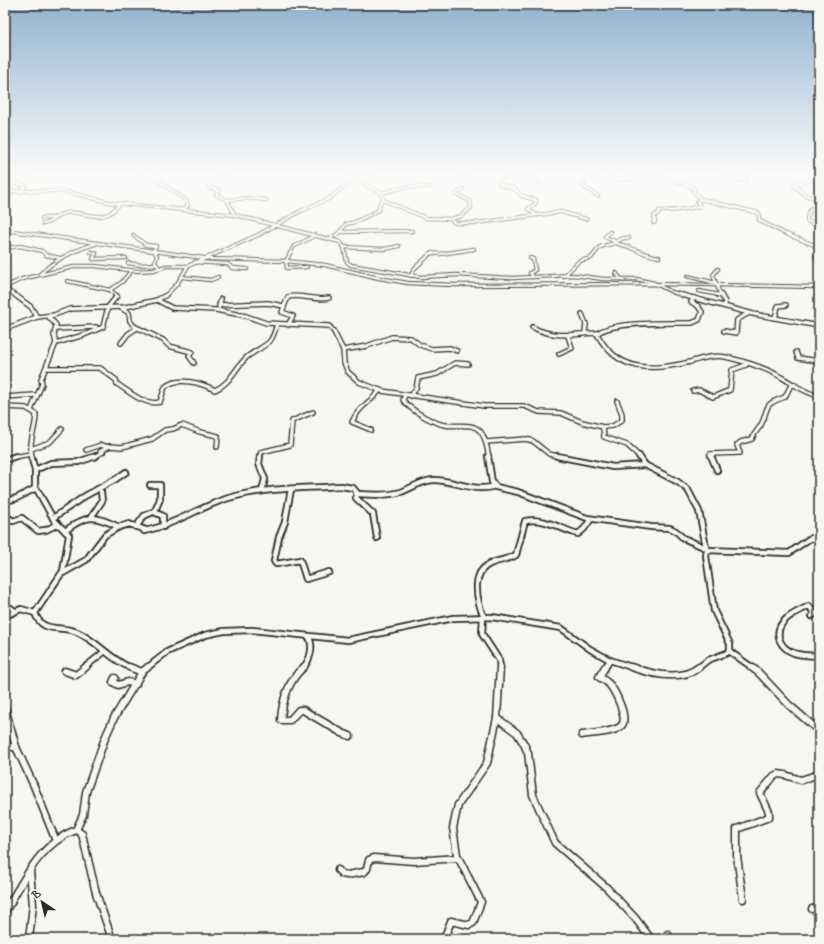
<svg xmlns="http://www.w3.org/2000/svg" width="824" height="944" viewBox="0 0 824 944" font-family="'Indie Flower',sans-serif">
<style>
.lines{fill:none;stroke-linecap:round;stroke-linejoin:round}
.minor-far3-casing{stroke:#2b2b2b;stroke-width:4.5}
.minor-far2-casing{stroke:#2b2b2b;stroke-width:6}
.minor-far1-casing{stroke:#2b2b2b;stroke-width:8}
.minor-casing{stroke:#2b2b2b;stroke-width:9}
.minor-far3{stroke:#f6f6f2;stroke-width:2.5}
.minor-far2{stroke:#f6f6f2;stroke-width:3.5}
.minor-far1{stroke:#f6f6f2;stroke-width:4.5}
.minor{stroke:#f6f6f2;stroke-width:6}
</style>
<rect width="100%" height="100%" fill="#f6f6f2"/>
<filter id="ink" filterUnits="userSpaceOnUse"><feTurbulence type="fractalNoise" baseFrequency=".025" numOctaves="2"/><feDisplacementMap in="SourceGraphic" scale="8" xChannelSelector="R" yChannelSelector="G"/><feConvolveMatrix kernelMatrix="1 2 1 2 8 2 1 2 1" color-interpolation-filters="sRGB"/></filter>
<g filter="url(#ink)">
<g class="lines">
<defs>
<g id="minor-far3">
<polyline points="111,172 143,172"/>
<polyline points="159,172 157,180 186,200 188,206 183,209"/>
<polyline points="225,172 210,182 209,188 219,190 216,195 227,200 235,215"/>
<polyline points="229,172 245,172"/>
<polyline points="346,172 360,179"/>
<polyline points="460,172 466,176"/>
<polyline points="652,172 692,187 694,189 693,191 701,199 759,213 759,220 762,222 786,234 817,246 819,250"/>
<polyline points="723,172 723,174 739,180 746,180 745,177"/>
<polyline points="813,172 819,175"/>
<polyline points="5,175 21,172"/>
<polyline points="361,179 367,186 382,193 383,200 426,218 451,219 455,223 477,223 561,212 586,219"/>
<polyline points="611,179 625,180 640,176"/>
<polyline points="819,179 811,179 794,185 805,195 819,199"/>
<polyline points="5,182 26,185 20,192"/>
<polyline points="10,183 31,172"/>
<polyline points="5,191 63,191 113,203 235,215 340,242 344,247 347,262 351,265 421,277 456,275 512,278 574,275 603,279 636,279 654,283 672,292 685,296"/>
<polyline points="382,193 404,187 430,187"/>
<polyline points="598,196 584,187 584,185 580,182 583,179 593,177 593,174 606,172"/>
<polyline points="5,198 13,192"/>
<polyline points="227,200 249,198 266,200"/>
<path d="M817,204C810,208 807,213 807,221L819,226"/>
<polyline points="536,215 528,209 536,203 536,200 522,196 515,189 501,185 498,182 501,178 519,175 539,182"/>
<polyline points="42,218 56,218"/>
<polyline points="451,219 461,216 471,208 470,201 456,194 463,189"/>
<path d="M653,223L655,222L654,216L659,213V211C673,211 686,210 700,206L697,202L701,199"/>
<path d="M43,224C52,223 56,215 65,213C79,210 95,220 108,214C113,212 116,207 120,204"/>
<polyline points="5,230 211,259 286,261 325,265 379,278 408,283 453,285 656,284 819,287"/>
<polyline points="340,232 412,231"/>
<polyline points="133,235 146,245 156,246 154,250 157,256 155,262 159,268"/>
<polyline points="329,239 339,233 346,224 355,222 379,210 380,203 383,200"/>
<polyline points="615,242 624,238 629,238"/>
<path d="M615,243C630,246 644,255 659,257"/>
<polyline points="344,247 385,249 399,246"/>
<polyline points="6,248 20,246 42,251 46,255 60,258"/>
<polyline points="91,252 96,253 93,259 126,258"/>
<polyline points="819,254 815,257 819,261"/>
<polyline points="530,258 533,259 535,270 530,273 533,277"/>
<polyline points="195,262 228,264 232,268 247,269"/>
<polyline points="128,263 141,265 156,264"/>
<path d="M307,267L287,268L286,261L294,246C296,246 314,236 315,235"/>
<polyline points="718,269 713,275 721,296"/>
<polyline points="616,273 621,279"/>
<path d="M40,274C56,259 74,250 95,244"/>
<polyline points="411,276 414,269 431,253 440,254 474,249"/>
<polyline points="564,276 579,261 591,258 600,247 615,243 614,241 605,237 610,232"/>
<polyline points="687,276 716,283"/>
<polyline points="182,277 211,280 218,277"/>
<polyline points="67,281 110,290"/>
<polyline points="5,287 22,279 78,266 95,266 138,271 154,270 166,266 188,266 258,235 301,211 330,198 343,187 374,172"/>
<polyline points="5,288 16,296"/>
<polyline points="699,291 720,295"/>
<polyline points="117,296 110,290 122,282 131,271"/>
<polyline points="165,296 177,284 188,266"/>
</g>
<g id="minor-far2">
<polyline points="15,295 31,307 37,317"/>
<polyline points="682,295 753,314 819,326"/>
<polyline points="718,295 720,295"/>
<polyline points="721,295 725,302 725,306"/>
<path d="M694,298L691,302L698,306L702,312L699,320L692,323C672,323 610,321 597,334C618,373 653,371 690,362C703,358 716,354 730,358C746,362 766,368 781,377C794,384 804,393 819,396"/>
<polyline points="157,300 172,308 216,310 246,316 266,323 329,326 334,332 343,350 344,363 348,372 359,382 382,391 484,406 524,406 539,412 561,413 582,422 603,427 604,437 627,445 640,457"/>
<polyline points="219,305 268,303 284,306"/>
<polyline points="219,307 221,299"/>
<polyline points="121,308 129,313 130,321 134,326 163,340 169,346 192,352 189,356 194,363"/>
<polyline points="582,314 586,324 585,332"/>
<polyline points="48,316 56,325 54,335 56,343"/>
<polyline points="775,318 778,306 786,305"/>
<path d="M288,325L293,316L282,312L288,297C302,294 315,301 329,298"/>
<path d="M532,327C555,339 572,334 597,333"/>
<polyline points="5,329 37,317 54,315 70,309 125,307 157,300 166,295"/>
<polyline points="56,329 96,327"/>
<polyline points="724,331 736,333 737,320 749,313"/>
<polyline points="121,343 128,334 137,328"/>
<polyline points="343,350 367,346 392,337 411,338 420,345 432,349 450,348 457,351"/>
<polyline points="796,352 798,358 819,361"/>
<polyline points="559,354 572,348 568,336"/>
<path d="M46,368H100L116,380L117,384C130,392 144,406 160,402L165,387C178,376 201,383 215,390C230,384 235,368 247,357C254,351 263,348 270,341C274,336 275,330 277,324"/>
<polyline points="693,391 699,390 713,397 730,390 732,370 746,365"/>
<path d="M405,395L403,400C410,410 433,423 445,425C456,427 472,422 480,431C486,437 487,449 489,457"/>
<polyline points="411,396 416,388 418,378 437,374 455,363 468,364"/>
<polyline points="5,397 35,395"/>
<path d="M5,407L26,408L36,414C36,429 28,441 32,457"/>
<polyline points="31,410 42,384 41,379 56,343 84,335 103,327 108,307 117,296 115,295"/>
<polyline points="603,427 613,426 622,420 622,414 617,401"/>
<path d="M371,430L352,422C359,406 370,403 380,390"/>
<polyline points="486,442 526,439 533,441 549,454 561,457"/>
<polyline points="31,449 50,442 62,429"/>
<polyline points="86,450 101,445 108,447"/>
<polyline points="13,457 31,454"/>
<polyline points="94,457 103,452 100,452 109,446 122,447 152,439 165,430 173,429 182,425 200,432 218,436 217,447"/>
<polyline points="260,457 261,452 290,445 292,421 313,412"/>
<path d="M711,457L710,454L740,453L737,445L741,442L752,439C754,433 758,430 761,425C770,406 762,405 785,397L790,387L794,384"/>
</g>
<g id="minor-far1">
<path d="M31,456L35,470V486L54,520L69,535L63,571L35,613C42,634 60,625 77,632C97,641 111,660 131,668"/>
<polyline points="260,456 259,464 265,479 262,491"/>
<polyline points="488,456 492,482 496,487 518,492 587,518 651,527 670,528 676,531 683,538 706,548"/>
<polyline points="557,456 613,467 645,465"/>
<polyline points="639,456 645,465 678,482 688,490 699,511 706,547"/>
<polyline points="711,456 717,470"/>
<polyline points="5,460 16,456"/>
<polyline points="35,470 51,463 78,462 96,456"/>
<polyline points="291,489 285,522 279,537 274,561 276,564 300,560 306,579 329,572"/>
<polyline points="356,494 356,498 373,514 377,538"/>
<polyline points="5,501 17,498 36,488"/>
<polyline points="154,512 163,516 163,527"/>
<polyline points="5,515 13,521 22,518 38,531 46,530 58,524"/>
<polyline points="92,516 102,501 101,492"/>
<polyline points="53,518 85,496 116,479 126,472"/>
<polyline points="136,527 144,516 155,511 160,499 160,485 150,485"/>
<path d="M65,531C87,514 94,515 119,527L129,524L146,530L144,531C171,526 195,510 220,501C258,487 301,489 341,486L353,488L358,494C372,495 388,496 401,492C412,488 422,480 434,480C454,480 474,493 495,486"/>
<polyline points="63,573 86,560 105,535 119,527"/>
<polyline points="5,604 15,611"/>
<polyline points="5,616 21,609 35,613"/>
<path d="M812,616L815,614L809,606C796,612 772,622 780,641C783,647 788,651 794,653C802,656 811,655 819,656"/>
<polyline points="483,617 482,634 499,660 500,668"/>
<path d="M484,617C477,602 470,573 490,564C498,560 508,560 516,555L525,521C545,517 560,529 578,534L584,529L591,519"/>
<polyline points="729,651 753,668"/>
<polyline points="84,668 104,652"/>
<polyline points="147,668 167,652 205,635 224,631 252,630 348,640 453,618 492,617 561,628 590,649 610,660 634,668"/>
<path d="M303,668C310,660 314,648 309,637"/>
<polyline points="605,668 610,660"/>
<polyline points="698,668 708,660 727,653 730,650 730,644 714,611 706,556 707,550 789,553 809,539 819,536"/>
</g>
<g id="minor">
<polyline points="129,667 142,672"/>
<path d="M304,667C289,679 282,701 281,720H290L299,710H303L342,733L350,736"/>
<path d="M631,667C651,674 681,682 699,667"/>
<polyline points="751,667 758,672 789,705 819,731"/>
<polyline points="65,671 76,675 86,667"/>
<polyline points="115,678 113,682 118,685 128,682 136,684"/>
<polyline points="5,708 16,747 34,786 56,841"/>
<polyline points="497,718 517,733 524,744 528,753 533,795 555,843 607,888 635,918 651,939"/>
<path d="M582,735C591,733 616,733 622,725C628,717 615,691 609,684C606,681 603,679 599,677L605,667"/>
<polyline points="5,747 16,747"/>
<polyline points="76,830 83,815 86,792 105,738 114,718 142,672 148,667"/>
<polyline points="338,870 342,874 347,875 364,872 367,869 369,860 374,858 414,861 458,858"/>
<polyline points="743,899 737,856 737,829 769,817 769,812 760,793 774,776 778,774 785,775 801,780 819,774"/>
<polyline points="5,901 11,903"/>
<polyline points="812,909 819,908"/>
<path d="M5,912C23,881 40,843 76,830L82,834L96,893L112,939"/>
<polyline points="29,939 33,905 30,871"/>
<polyline points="444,939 451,921 469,925 473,923 481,902 457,855 453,828 458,805 487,763 497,718 500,667"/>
<polyline points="662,939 668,934"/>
</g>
</defs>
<use href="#minor-far3" class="minor-far3-casing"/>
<use href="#minor-far2" class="minor-far2-casing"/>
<use href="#minor-far1" class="minor-far1-casing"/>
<use href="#minor" class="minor-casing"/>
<use href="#minor-far3" class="minor-far3"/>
<use href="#minor-far2" class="minor-far2"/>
<use href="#minor-far1" class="minor-far1"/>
<use href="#minor" class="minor"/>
</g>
</g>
<linearGradient id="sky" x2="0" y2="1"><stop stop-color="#91b2d0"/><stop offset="0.57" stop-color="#fbfbf9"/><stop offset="1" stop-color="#fbfbf9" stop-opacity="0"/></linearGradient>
<rect width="824" height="304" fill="url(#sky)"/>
<rect width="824" height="944" fill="none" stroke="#f6f6f2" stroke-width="20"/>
<rect x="10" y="10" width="804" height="924" fill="none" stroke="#2b2b2b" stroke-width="1.5" filter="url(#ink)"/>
<g transform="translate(42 902) rotate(325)" stroke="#f6f6f2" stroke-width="3" paint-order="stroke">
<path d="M0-3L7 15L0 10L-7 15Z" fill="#2b2b2b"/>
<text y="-6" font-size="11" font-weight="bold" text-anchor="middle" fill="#2b2b2b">B</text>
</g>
</svg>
